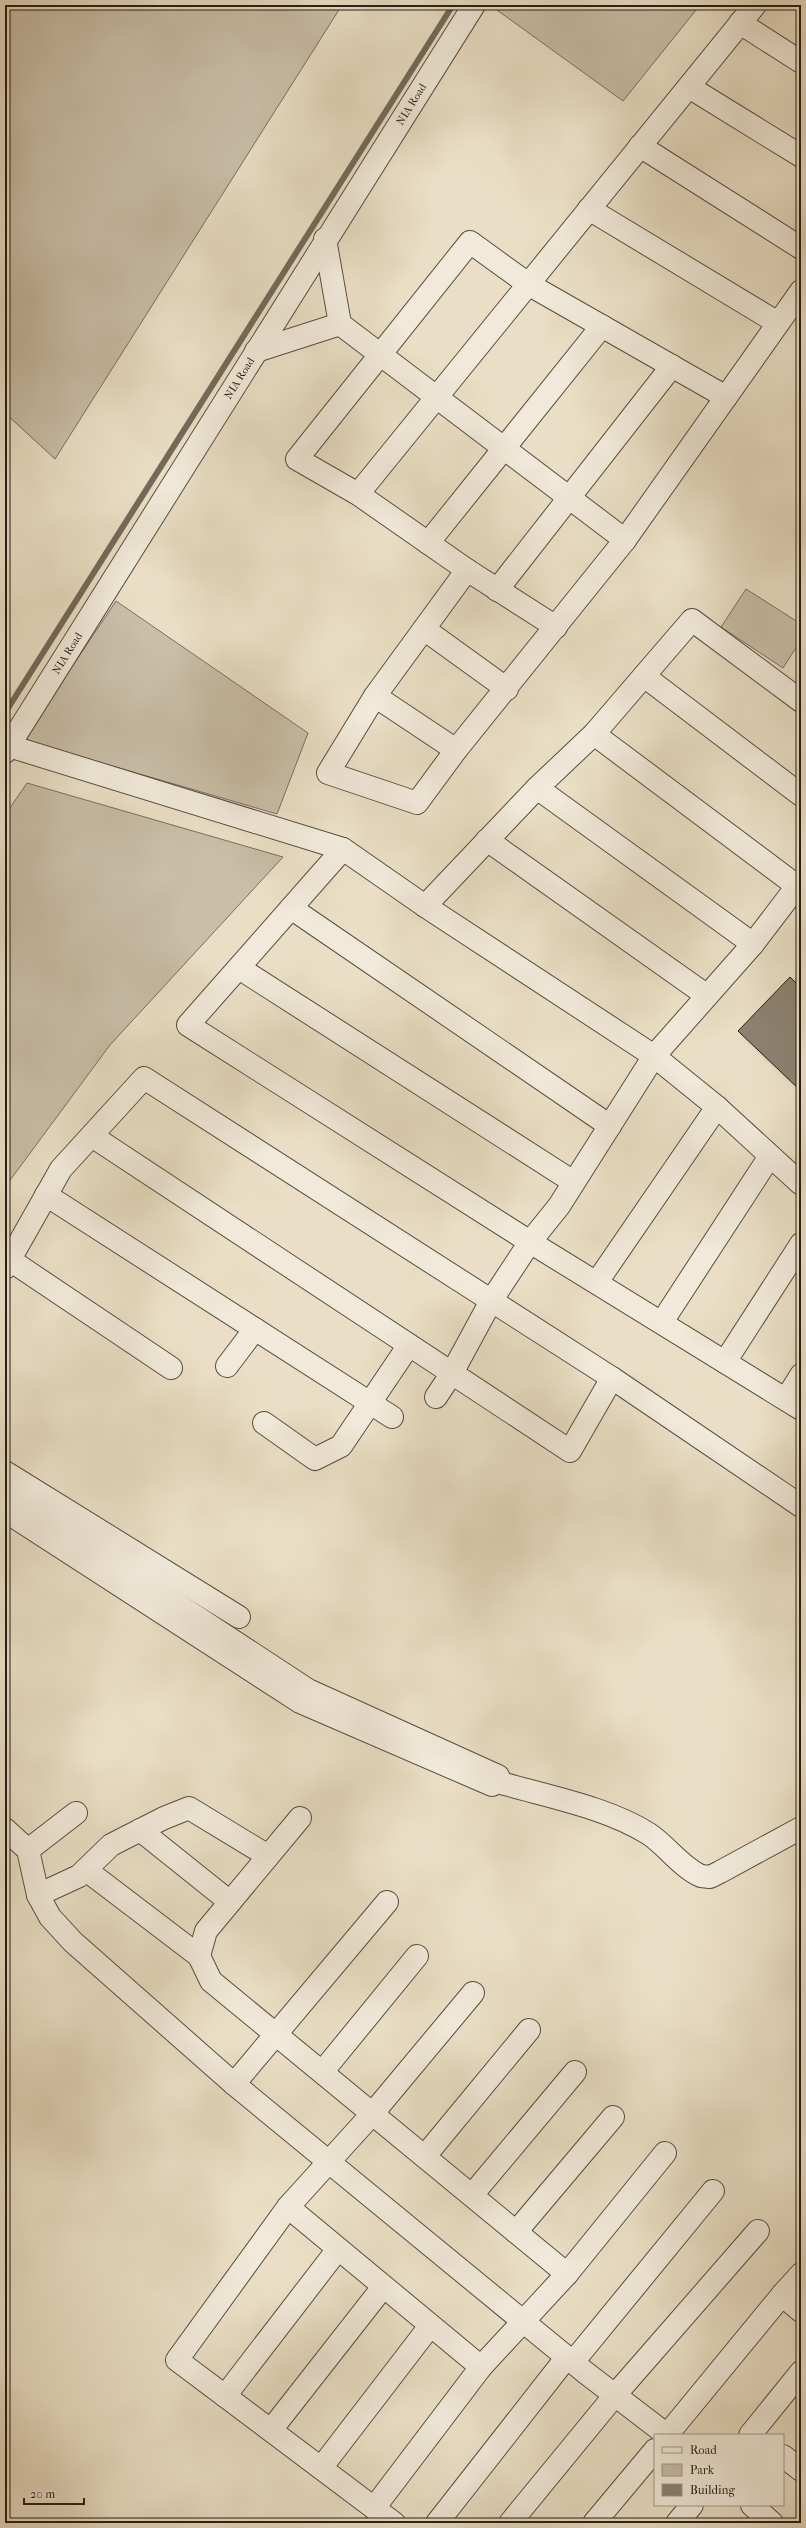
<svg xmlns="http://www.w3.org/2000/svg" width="806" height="2528" viewBox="0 0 806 2528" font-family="'IM FELL French Canon',serif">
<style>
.green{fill:#c9bea8;stroke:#786e5e}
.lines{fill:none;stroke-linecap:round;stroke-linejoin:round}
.stream{stroke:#736a5b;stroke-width:6}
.building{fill:#8c8271;stroke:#261e15;filter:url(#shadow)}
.minor-casing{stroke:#574e41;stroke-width:24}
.minor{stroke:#f1eada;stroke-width:22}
.labels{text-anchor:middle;stroke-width:3;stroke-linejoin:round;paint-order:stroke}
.street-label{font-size:11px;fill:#261e15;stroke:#f1eada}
</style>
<defs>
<filter id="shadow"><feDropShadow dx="4.5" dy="2.5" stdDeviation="2" flood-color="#0004"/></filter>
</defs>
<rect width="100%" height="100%" fill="#eadfc6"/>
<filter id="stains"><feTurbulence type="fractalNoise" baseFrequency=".005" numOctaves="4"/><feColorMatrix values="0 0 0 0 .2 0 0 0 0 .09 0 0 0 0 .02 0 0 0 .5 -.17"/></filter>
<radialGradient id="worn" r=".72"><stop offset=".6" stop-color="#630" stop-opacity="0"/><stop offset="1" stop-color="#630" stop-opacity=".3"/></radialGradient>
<g class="green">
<polygon points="5,5 342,5 55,459 5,413"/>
<polygon points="490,5 700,5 623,101"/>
<polygon points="746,589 801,624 801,640 783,668 721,627"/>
<polygon points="116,601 308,733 277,814 23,740"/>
<polygon points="27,783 283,857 110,1045 5,1187 5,815"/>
</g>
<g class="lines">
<polyline class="stream" points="5,713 453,5"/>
</g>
<polygon class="building" points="790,977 801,988 801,1091 738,1031"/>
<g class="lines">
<defs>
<g id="minor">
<polyline points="740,23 801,62"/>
<polyline points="689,87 801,156"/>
<polyline points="640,146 801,248"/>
<polyline points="589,209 778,323"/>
<polyline points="340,324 625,540"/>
<polyline points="256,351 340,324 325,239"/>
<polyline points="358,494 755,5"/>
<polyline points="428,543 602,326"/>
<polyline points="467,570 375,696 328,773 417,803 456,750 625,540 801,291"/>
<polyline points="497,590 672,366"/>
<polyline points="556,627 467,570 358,494 297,459 470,242 528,284 726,397"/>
<polyline points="424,629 507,689"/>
<polyline points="644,676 801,795"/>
<polyline points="375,696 456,750"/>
<polyline points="594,734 797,886"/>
<polyline points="9,746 343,849 425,906 654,1056 717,1107 801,1184"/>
<polyline points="5,752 474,5"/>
<polyline points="537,788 753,944"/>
<polyline points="487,840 706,995"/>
<polyline points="343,849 188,1025 530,1242 801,1409"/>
<polyline points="425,906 537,788 594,734 692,620 801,701"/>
<polyline points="291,908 610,1126"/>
<polyline points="239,968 572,1181"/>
<polyline points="92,1136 570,1451 612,1378"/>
<polyline points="46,1195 392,1417"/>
<polyline points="10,1260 171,1368"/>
<polyline points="5,1268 61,1169 144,1078 612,1378 801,1506"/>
<polyline points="597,1282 717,1107"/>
<polyline points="662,1322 770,1156"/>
<polyline points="725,1362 801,1244"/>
<polyline points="227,1366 255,1329"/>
<polyline points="436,1397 452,1373 491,1301 530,1242 559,1206 654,1056 753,944 801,881"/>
<polyline points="786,1399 801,1375"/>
<polyline points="264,1423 315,1459 341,1446 409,1345"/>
<polyline points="5,1472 239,1617"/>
<polyline points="5,1491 308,1690 498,1776 498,1782 492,1785 300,1702 5,1511"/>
<path d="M498,1782C545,1796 607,1807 649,1834C667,1846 681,1867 701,1876L710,1877L720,1872L801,1828"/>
<polyline points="300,1818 206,1931 199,1956 211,1981 516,2232 613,2117"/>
<polyline points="5,1829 28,1850 38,1895 50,1917 73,1942 234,2084 586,2373 667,2435"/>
<polyline points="140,1830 230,1902"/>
<polyline points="28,1850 76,1813"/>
<polyline points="86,1870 199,1956"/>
<polyline points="38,1895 79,1876 111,1845 164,1818 189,1808 268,1856"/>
<polyline points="323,2071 417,1956"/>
<polyline points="234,2084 387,1902"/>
<polyline points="425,2156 529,2030"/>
<polyline points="472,2195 575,2072"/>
<polyline points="288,2207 481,2367 374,2508"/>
<polyline points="516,2232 567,2274"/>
<polyline points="782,2295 801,2274"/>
<polyline points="573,2362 713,2191"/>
<polyline points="481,2367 567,2274 665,2153"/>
<polyline points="225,2396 338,2249"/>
<polyline points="271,2430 383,2287"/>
<polyline points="667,2435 782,2295 801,2311"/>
<polyline points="750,2435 801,2372"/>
<polyline points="783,2456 801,2470"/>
<polyline points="321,2468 430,2326"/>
<polyline points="752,2505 772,2523"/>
<polyline points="394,2523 177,2360 288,2207 373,2113 473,1993"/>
<polyline points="437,2523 567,2357"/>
<polyline points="510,2523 615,2395 758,2231"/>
<polyline points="594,2523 655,2450"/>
<polyline points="677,2523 692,2505"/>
</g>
</defs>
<use href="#minor" class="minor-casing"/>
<use href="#minor" class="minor"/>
</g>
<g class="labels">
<g class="street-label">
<text transform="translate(411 104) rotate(-58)" y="4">NIA Road</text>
<text transform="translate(239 378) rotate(-58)" y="4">NIA Road</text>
<text transform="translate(67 653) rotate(-58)" y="4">NIA Road</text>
</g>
</g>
<rect width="806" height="2528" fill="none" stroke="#eadfc6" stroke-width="20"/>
<rect x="6" y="6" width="794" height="2516" fill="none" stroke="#261e15" stroke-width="2"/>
<rect x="10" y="10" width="786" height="2508" fill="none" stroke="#261e15"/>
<rect x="654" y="2434" width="130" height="72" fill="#f1eada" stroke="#a0988b"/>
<rect x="662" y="2447" width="20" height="6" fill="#f1eada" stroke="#a0988b"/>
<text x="690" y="2454" font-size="12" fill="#261e15">Road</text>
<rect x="662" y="2464" width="20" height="12" fill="#c9bea8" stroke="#a0988b"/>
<text x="690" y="2474" font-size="12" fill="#261e15">Park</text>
<rect x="662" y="2484" width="20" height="12" fill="#8c8271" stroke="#a0988b"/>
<text x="690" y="2494" font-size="12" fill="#261e15">Building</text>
<path d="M24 2498v6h60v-6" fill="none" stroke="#261e15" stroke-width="2"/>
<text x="30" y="2498" font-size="12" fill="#261e15" stroke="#f1eada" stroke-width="3" paint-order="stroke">20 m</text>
<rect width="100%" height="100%" filter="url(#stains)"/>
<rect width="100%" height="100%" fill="url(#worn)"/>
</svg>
